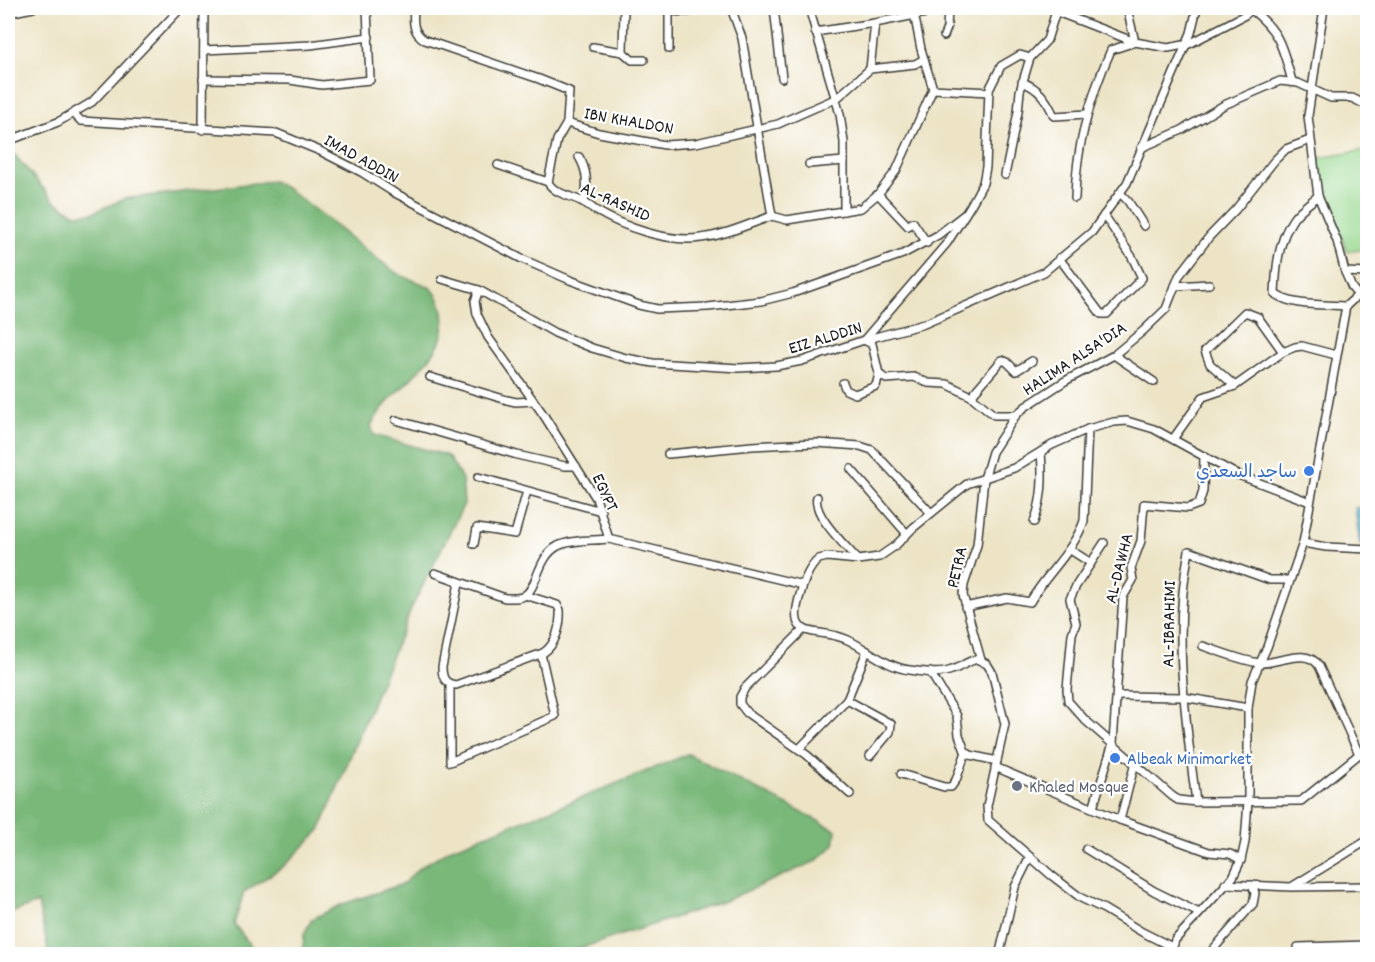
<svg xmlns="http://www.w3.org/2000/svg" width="1375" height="962" viewBox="0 0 1375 962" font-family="Dekko,'Playpen Sans Arabic',sans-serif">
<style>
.green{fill:#97d88e;stroke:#5a7a55;stroke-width:1.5}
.forest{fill:#79b879;stroke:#4a6a4a;stroke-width:1.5}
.water{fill:#4bb1ca;stroke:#346673;stroke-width:1.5}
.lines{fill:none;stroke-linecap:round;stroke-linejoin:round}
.minor-casing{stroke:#3b3a36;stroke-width:10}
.minor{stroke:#fff;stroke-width:7}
.shop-dot{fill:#3f7fe0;stroke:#fff;stroke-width:2}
.worship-dot{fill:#6b7280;stroke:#fff;stroke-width:2}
.labels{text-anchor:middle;stroke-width:4.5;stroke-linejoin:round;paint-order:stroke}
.street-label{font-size:18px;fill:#1c1c1c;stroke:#fff}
.shop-label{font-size:18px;fill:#366cbe;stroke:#fff;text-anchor:end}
.worship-label{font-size:18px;fill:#5b616d;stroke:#fff;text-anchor:start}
</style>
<rect width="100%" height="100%" fill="#fff"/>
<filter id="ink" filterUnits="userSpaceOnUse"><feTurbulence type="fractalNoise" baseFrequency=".0167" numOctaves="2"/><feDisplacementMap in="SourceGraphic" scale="12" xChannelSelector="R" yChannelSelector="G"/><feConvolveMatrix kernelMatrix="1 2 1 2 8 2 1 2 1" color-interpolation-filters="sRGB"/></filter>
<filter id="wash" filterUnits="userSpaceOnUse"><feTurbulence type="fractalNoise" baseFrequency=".008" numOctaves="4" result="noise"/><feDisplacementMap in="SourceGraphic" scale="24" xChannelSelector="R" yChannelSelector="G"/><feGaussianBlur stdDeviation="1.35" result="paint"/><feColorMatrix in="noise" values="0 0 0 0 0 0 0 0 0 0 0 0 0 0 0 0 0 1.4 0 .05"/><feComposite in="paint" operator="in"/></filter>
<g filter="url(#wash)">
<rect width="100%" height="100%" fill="#ede4c6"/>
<polygon class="green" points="1367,150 1367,249 1347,252 1325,190 1318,158"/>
<g class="forest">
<path d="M8,151L12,152L55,202L76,214L92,213L124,199L272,181L286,188C323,215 358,245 395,272C404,278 427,284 432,289C447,305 447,332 436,349C418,378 385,397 371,426L374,435L448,456L462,479L464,504L412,607L320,830L284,866L244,892L234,924L257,954H43L48,949L38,903L8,914Z"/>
<polygon points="688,754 836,830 834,845 816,861 722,902 575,950 567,954 306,954 303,949 304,934 312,919 343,904 403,884 419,868 452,848 576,800"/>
</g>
<polygon class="water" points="1367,507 1367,544 1360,545 1355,508"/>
</g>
<g filter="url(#ink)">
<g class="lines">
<defs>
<g id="minor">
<path d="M414,8C413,22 412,32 425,40L539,79L569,91L567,123L599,133L665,145L696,143L778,124L837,98L870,69L915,64L924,59"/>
<path d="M661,8C674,13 692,13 704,8"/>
<polyline points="731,8 742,38 772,216"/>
<polyline points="774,8 782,78"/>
<polyline points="809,8 840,114 844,142 844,211"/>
<polyline points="913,8 921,49 933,89 989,92"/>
<polyline points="1052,8 1057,12 1135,42 1168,48 1189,44 1245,15 1253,8"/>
<polyline points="1324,8 1308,116 1318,196 1337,241 1345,272 1352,288 1368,307"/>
<polyline points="1361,8 1368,11"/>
<path d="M1252,10C1281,33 1282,47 1292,81"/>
<polyline points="669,11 669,49"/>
<polyline points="8,13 33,8"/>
<polyline points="815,32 875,23 951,8"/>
<polyline points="944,36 947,28 948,8"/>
<polyline points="593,47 623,52 624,8"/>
<polyline points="204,50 310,45 369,37"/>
<polyline points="623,52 632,60 644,60"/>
<polyline points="870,69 875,23"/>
<polyline points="203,79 290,80 322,85 370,80 367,8"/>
<path d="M1022,82C1039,88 1047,100 1054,116L1087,114"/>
<polyline points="74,114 81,121 276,133 320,151 363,173 393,192 522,259 570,280 639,305 657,309 708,307 761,301 793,293 903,254 938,235 965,214"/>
<path d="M567,123L557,140L548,182C554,194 572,196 583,202C587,204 591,207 595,210C623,227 668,243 701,238C726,235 749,224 772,216"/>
<polyline points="203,130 204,8"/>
<polyline points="8,141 58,122 92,102 181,8"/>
<polyline points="1141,148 1182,130 1224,105 1280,81 1298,83 1331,98 1352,98 1368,106"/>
<path d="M579,157C588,171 588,186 584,202"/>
<polyline points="809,164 844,161"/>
<polyline points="498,165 548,182"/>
<polyline points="1005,175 1018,112 1020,91 1030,58"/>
<polyline points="1120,193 1128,201 1144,226"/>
<polyline points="878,194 908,226 913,222 927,243"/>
<path d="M1318,196C1310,203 1299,210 1293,219C1278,241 1276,269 1275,294C1293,307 1324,304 1346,306"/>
<path d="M1075,198C1076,146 1090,97 1111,50L1135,42L1127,8"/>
<polyline points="772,216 787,220 861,208 878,194 896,171 933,89"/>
<polyline points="1059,258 1101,314 1107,314 1142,278 1132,257 1104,215"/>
<polyline points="1345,272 1368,273"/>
<polyline points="442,279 479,290 555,333 592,348 626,358 653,363 739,368 776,366 802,361 864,340 924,324 1044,272 1092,232 1127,183 1191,33 1197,8"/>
<polyline points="1175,286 1209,284"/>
<polyline points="479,290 475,301 477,314 488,337 543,414 596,498 609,539 803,585"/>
<polyline points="1114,355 1154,382"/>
<polyline points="430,377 507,400 516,402 533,401"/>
<polyline points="843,383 846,390 855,394 876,386 879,374"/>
<polyline points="1235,386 1210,364 1205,351 1245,312 1258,317 1283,352"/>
<polyline points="971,396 1002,360 1007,362 1016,371 1032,361"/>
<polyline points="1016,415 994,415 971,396 947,384 928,383 914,377 886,379 879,374 872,344 864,340 947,243 971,205 983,183 986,167 989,90 1001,66 1020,55 1030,58 1047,40 1057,8"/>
<polyline points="396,420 517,455 565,466 576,466"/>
<polyline points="1173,439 1203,397 1235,386 1283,352 1295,347 1302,346 1336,355"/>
<polyline points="668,454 752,446 816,443 860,446 872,450 931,513"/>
<polyline points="851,469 907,534"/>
<polyline points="478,477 601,511"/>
<path d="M817,497C812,515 846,546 858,560"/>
<path d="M1034,522C1043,499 1043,476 1041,452"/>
<polyline points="1104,543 1076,586 1070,599 1076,623 1072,634 1067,689 1068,701 1085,720 1172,796 1178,800 1196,802 1301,801 1368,747"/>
<polyline points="1303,543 1326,547 1368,549"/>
<polyline points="474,544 477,528 515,534 527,491"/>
<polyline points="1069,549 1091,563"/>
<path d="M435,573L505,598C511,598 519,599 524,596C538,588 537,557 558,546C573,539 593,541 609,539"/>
<path d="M459,583L442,667C442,678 445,684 456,685L543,653C556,645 561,625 560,610L557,605L525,595"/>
<path d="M965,607L1007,598L1030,602C1046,574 1073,552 1084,521L1088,429"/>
<polyline points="804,629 745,688 740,697 740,704 747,713 807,755 850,794"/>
<path d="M1203,646C1218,651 1248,663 1262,663C1280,663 1307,647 1319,666L1359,754"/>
<polyline points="981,660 963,595 964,585 977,545 984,479 992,452 1016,415 1025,407 1065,381 1114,355 1143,331 1166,309 1179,276 1209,237 1236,209 1274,161 1286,149 1310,140"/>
<polyline points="930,672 957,716 959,735 965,751 970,755 997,761"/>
<polyline points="450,685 450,762 555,716 541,654"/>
<polyline points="1118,696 1183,697 1248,708"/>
<polyline points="847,700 891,724 890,732 870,756"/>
<polyline points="799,749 847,700 867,651"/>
<polyline points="995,767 1120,820 1209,852 1230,854 1241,860"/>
<polyline points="901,774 944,787 951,787 956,780 966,752"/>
<path d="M1196,802C1186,719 1172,635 1189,551L1270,580H1289"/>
<polyline points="1093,808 1113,743 1123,597 1133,580 1131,568 1141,541 1144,504 1188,508 1199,504 1203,491 1204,456"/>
<polyline points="1120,820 1135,763"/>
<polyline points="1086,849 1154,891 1199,913"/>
<polyline points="1225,884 1291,887 1368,886"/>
<polyline points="1293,886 1368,840"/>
<polyline points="1363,945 1363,954"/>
<path d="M1172,947L1142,932L1104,909L1081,898L1051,875L988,820L987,806L1005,724L992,672L987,664L977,659C968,661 961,667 952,670C940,675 923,672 910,670C888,668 867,649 848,640C819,626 785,644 800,595C804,582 808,568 819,559L827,557L858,560L879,557L895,546L913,528L967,484L1014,468L1052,445L1088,429L1114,422L1127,421L1154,429L1236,474L1310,502"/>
<polyline points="1004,954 1000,952 1015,887 1030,857"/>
<polyline points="1171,954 1175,940 1233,877 1241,860 1245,842 1248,801 1248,708 1252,681 1267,647 1303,543 1346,306 1357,296"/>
<polyline points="1209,954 1253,904 1255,893 1252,885"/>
<polyline points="1298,954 1298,947 1368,945"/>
</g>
</defs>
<use href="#minor" class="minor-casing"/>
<use href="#minor" class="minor"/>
</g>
</g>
<g class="shop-dot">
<circle cx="1309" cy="471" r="6"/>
<circle cx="1115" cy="758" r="6"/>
</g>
<circle class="worship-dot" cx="1017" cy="786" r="6"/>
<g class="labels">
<g class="street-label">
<text transform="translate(629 120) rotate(10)" y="6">IBN KHALDON</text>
<text transform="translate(362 158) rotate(29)" y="6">IMAD ADDIN</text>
<text transform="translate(616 201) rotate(24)" y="6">AL-RASHID</text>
<text transform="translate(825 337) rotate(-17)" y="6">EIZ ALDDIN</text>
<text transform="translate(1074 358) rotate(-33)" y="6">HALIMA ALSA'DIA</text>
<text transform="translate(606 492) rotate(65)" y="6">EGYPT</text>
<text transform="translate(956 567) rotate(-77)" y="6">PETRA</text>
<text transform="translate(1118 568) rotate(-76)" y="6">AL-DAWHA</text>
<text transform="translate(1168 624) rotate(-89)" y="6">AL-IBRAHIMI</text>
</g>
<g class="shop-label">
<text x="1297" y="477">ساجد السعدي</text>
<text x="1127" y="764" text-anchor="start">Albeak Minimarket</text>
</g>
<g class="worship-label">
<text x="1029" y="792">Khaled Mosque</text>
</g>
</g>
<rect width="1375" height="962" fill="none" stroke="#fff" stroke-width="30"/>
</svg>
